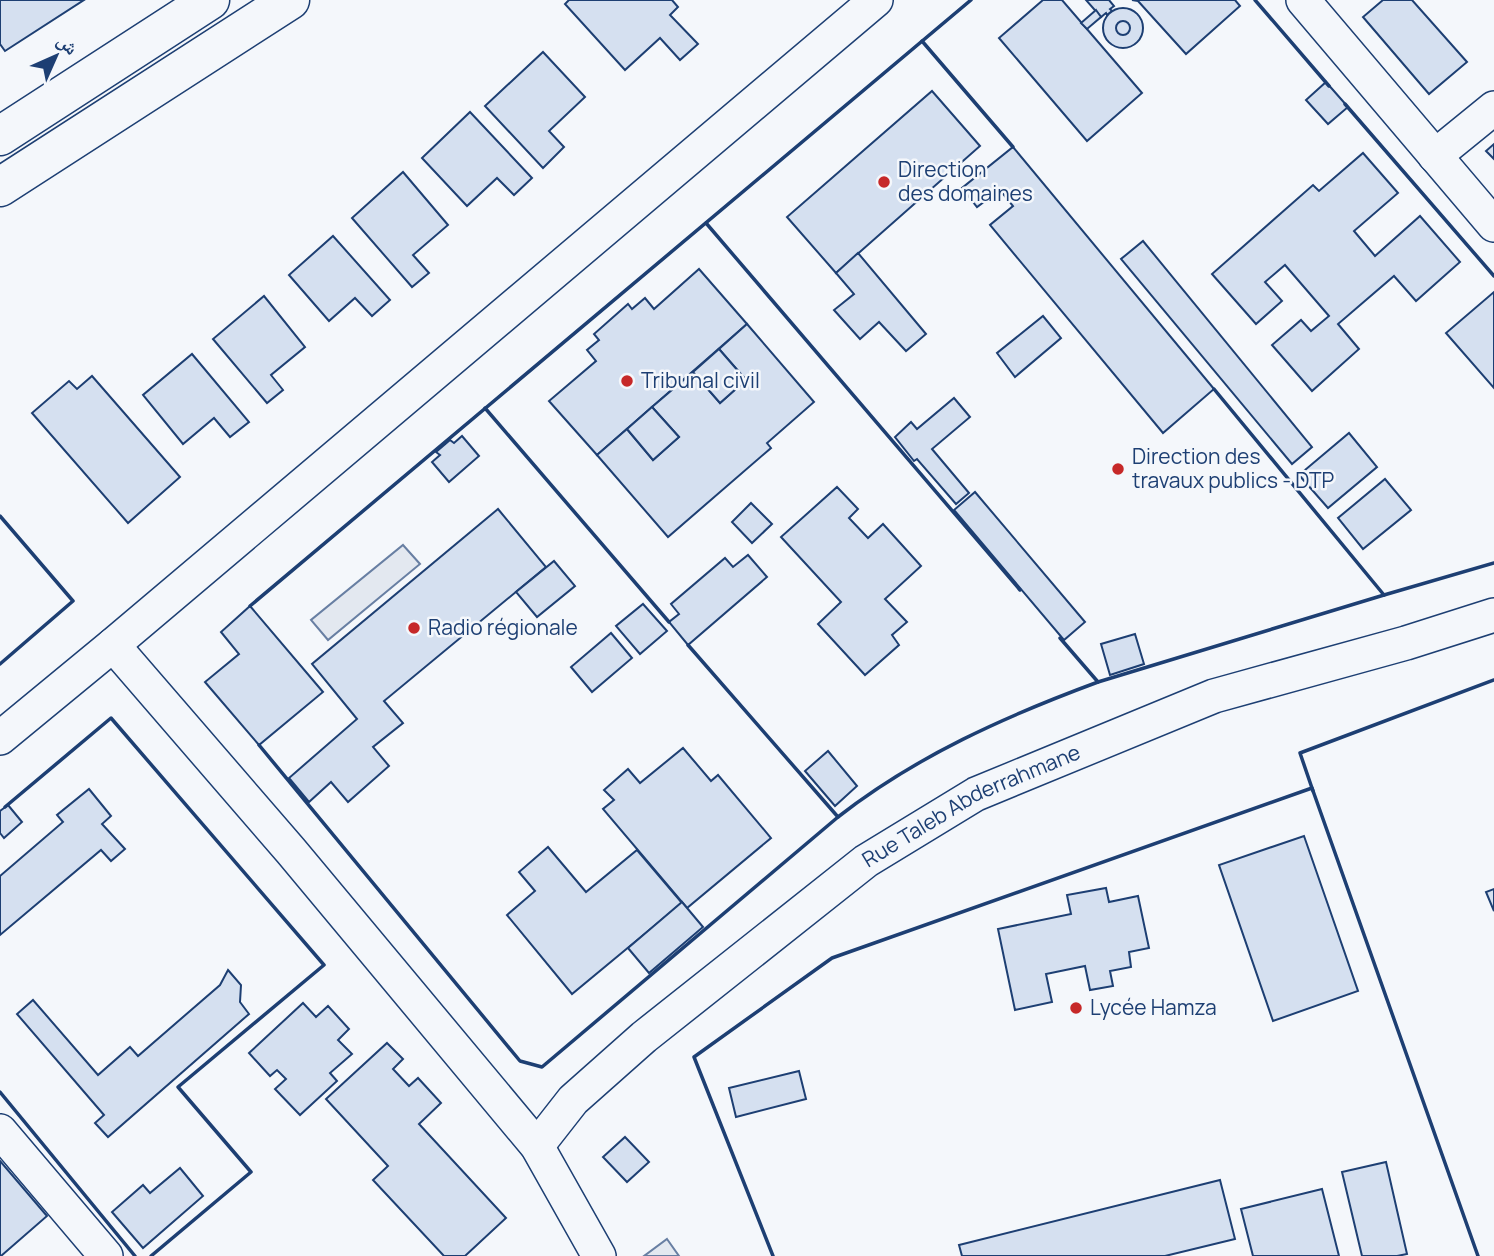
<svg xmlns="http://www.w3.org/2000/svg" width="1494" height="1256" viewBox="0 0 1494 1256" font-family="Manrope,'Noto Naskh Arabic',sans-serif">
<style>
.parking{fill:#e3e8f0;stroke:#687fa3;stroke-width:2}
.building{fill:#d5e0f0;stroke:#1d3f73;stroke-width:2}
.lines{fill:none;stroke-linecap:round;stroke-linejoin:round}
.street-casing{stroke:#1d3f73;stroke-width:36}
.secondary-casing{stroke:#1d3f73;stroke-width:41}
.street{stroke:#f4f7fb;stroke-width:33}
.secondary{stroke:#f4f7fb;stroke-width:38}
.fence{stroke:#1d3f73;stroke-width:2;stroke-dasharray:9 3.5;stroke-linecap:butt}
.wall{stroke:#1d3f73;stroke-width:3.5}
.poi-dot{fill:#c62828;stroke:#f4f7fb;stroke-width:2.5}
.labels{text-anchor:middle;stroke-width:5;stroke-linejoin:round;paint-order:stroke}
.poi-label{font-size:21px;fill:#1d3f73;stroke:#f4f7fb;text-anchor:start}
.street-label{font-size:21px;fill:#1d3f73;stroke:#f4f7fb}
</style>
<rect width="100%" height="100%" fill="#f4f7fb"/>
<g class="parking">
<polygon points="403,545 420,564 328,640 311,620"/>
<polygon points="667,1239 679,1256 644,1256"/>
</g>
<g class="building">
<polygon points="0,0 84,0 5,51 0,44"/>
<polygon points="569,0 672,0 678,7 670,15 698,44 680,60 660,38 625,70 565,4"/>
<polygon points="1043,0 1062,0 1142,93 1087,141 999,38"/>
<polygon points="1086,0 1109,0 1114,6 1110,9 1112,11 1107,15 1106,13 1101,17"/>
<polygon points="1132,0 1235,0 1240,6 1186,54 1138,1"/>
<polygon points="1383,0 1412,0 1467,62 1429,94 1363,17"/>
<circle cx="1123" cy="28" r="20"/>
<polygon points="1096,10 1101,17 1087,29 1081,23"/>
<circle cx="1123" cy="28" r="7"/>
<polygon points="543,52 585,97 549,131 564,147 543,168 485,106"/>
<polygon points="1326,82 1348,107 1328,124 1306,100"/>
<polygon points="932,91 980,146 836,273 787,217"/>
<polygon points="470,112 532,178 514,195 497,178 467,206 422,158"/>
<polygon points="1494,144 1494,159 1486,151"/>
<polygon points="1013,147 1214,389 1163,433 990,225 1013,206 1000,190 977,207 962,188"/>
<polygon points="1363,153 1398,193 1354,231 1375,256 1420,216 1460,262 1416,301 1394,276 1338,324 1359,349 1312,391 1272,345 1301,320 1311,331 1329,316 1285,265 1265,282 1282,301 1256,324 1212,274 1313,185 1319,191"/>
<polygon points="403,172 448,225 413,255 429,273 412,287 352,218"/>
<polygon points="333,236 390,300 372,316 355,298 329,321 289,275"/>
<polygon points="1143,241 1312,447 1292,464 1121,259"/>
<polygon points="858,253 926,334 906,351 879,322 860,339 834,310 854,294 836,273"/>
<polygon points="699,269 747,324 597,455 549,401 596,361 587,350 599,340 594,334 628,304 632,309 645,298 654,309"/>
<polygon points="1494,292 1494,388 1446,333"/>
<polygon points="264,296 305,347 271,375 283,390 267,403 213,339"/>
<polygon points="1043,316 1061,338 1015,377 997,353"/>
<polygon points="747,324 814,402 767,443 771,448 668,537 597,455 627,429 653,460 679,437 652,407 693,372 720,403 746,380 719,349"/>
<polygon points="719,349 746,380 720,403 693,372"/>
<polygon points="192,354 249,422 230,437 214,418 183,444 143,395"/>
<polygon points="92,376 180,477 128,523 32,413 69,381 77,389"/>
<polygon points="954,398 970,417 932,449 969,493 956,504 917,459 914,461 895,437 911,422 917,429"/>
<polygon points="652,407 679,437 653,460 627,429"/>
<polygon points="1349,433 1377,467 1328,508 1299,475"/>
<polygon points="462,436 479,456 449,482 432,462 440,455 436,452 450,440 454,443"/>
<polygon points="1385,479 1411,510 1363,549 1338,518"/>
<polygon points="837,487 858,509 849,518 868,538 883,524 921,566 885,599 907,622 892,635 899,645 865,675 818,624 841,602 781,537"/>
<polygon points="975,492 1085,622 1064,640 954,510"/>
<polygon points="751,503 772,524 752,543 732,522"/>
<polygon points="498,509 546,567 384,701 403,723 373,747 389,766 348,802 331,782 309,802 289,778 357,719 312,664"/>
<polygon points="748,555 767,577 688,645 669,622 679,614 671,604 725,558 733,567"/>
<polygon points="554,561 575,586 537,617 516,592"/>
<polygon points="643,604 667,631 640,654 616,626"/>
<polygon points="250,606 323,692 259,745 205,682 239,654 221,632"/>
<polygon points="611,633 632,658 592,692 571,667"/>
<polygon points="1135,634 1144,664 1110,675 1101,644"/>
<polygon points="683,748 711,781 718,775 771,838 687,908 603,809 614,800 604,790 628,769 640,783"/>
<polygon points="828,751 857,786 835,806 805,771"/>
<polygon points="89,789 111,816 102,824 125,849 111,861 101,850 0,935 0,876 63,822 57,815"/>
<polygon points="8,805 22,822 4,838 0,833 0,811"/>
<polygon points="1304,836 1358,991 1273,1021 1219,865"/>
<polygon points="548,847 586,892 637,850 682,903 572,994 507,915 535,891 519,872"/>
<polygon points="1106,888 1109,902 1138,896 1149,948 1129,952 1131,967 1110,971 1113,986 1090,990 1085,966 1046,974 1052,1002 1015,1010 998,929 1071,914 1067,895"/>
<polygon points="1494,889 1494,911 1486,892"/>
<polygon points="682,902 703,927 649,973 628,948"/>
<polygon points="228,970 241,985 240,1002 249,1014 108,1137 95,1123 104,1115 17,1014 33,1000 98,1075 130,1047 138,1056 220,985"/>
<polygon points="303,1003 316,1017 328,1006 349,1029 338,1040 352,1054 330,1073 337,1081 300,1115 275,1089 286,1079 277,1070 270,1076 249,1053"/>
<polygon points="387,1043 403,1059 393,1069 409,1086 418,1078 441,1103 419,1124 506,1218 465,1256 444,1256 373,1180 388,1166 326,1099"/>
<polygon points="799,1071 806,1099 736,1117 729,1088"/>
<polygon points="625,1137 649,1162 627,1182 603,1157"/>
<polygon points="0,1161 47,1216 1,1256 0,1256"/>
<polygon points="1386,1162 1407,1254 1397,1256 1362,1256 1342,1172"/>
<polygon points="180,1168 203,1196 143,1248 112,1212 143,1185 150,1193"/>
<polygon points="1220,1180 1235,1239 1165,1256 962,1256 959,1245"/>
<polygon points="1322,1189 1339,1256 1253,1256 1241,1209"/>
</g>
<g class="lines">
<defs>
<g id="street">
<polyline points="1303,0 1494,225"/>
<polyline points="1435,156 1494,108"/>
<polyline points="113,645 291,851 537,1146 599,1256"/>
<polyline points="0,738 113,645 876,0"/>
<polyline points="0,1131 106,1256"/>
<path id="s1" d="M537,1146L573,1100L644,1037L866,861L976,794L1214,696L1406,643L1494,615"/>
</g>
<g id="secondary">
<polyline points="0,136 210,0"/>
<polyline points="0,187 290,0"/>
</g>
</defs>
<use href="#street" class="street-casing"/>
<use href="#secondary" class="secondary-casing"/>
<use href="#street" class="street"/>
<use href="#secondary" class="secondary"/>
<polyline class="fence" points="250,606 971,0"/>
<g class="wall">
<polyline points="1255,0 1329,86"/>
<polyline points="922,41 1013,147"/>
<polyline points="1345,104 1494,276"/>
<polyline points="706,223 1020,590"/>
<polyline points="1214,389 1384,595 1494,563"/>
<polyline points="485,408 669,622"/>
<polyline points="0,516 73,601 0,664"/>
<polyline points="250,606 971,0"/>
<polyline points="1060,638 1098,682 1384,595"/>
<polyline points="259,745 520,1061 542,1067 838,817 688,645"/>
<polyline points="1313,791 1300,753 1494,680"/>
<polyline points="5,807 111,718 324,965 178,1087 251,1172 151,1256"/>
<path d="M838,817C916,756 1006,716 1098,682"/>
<polyline points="0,1092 135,1256"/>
<polyline points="773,1256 694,1057 832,958 1312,788 1478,1256"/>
</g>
</g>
<g class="poi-dot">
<circle cx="884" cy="182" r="7"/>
<circle cx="627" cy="381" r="7"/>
<circle cx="1118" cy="469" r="7"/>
<circle cx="414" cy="628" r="7"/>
<circle cx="1076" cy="1008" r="7"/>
</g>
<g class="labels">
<g class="poi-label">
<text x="898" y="177">Direction<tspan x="898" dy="24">des domaines</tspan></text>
<text x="641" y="388">Tribunal civil</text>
<text x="1132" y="464">Direction des<tspan x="1132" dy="24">travaux publics - DTP</tspan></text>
<text x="428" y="635">Radio régionale</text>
<text x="1090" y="1015">Lycée Hamza</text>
</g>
<g class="street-label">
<text dy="7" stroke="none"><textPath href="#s1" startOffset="556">Rue Taleb Abderrahmane</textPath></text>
</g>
</g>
<g transform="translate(56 56) rotate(45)" stroke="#f4f7fb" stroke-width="5" paint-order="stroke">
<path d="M0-5L12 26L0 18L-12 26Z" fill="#1d3f73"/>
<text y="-10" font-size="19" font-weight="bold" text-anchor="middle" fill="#1d3f73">ش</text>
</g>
</svg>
